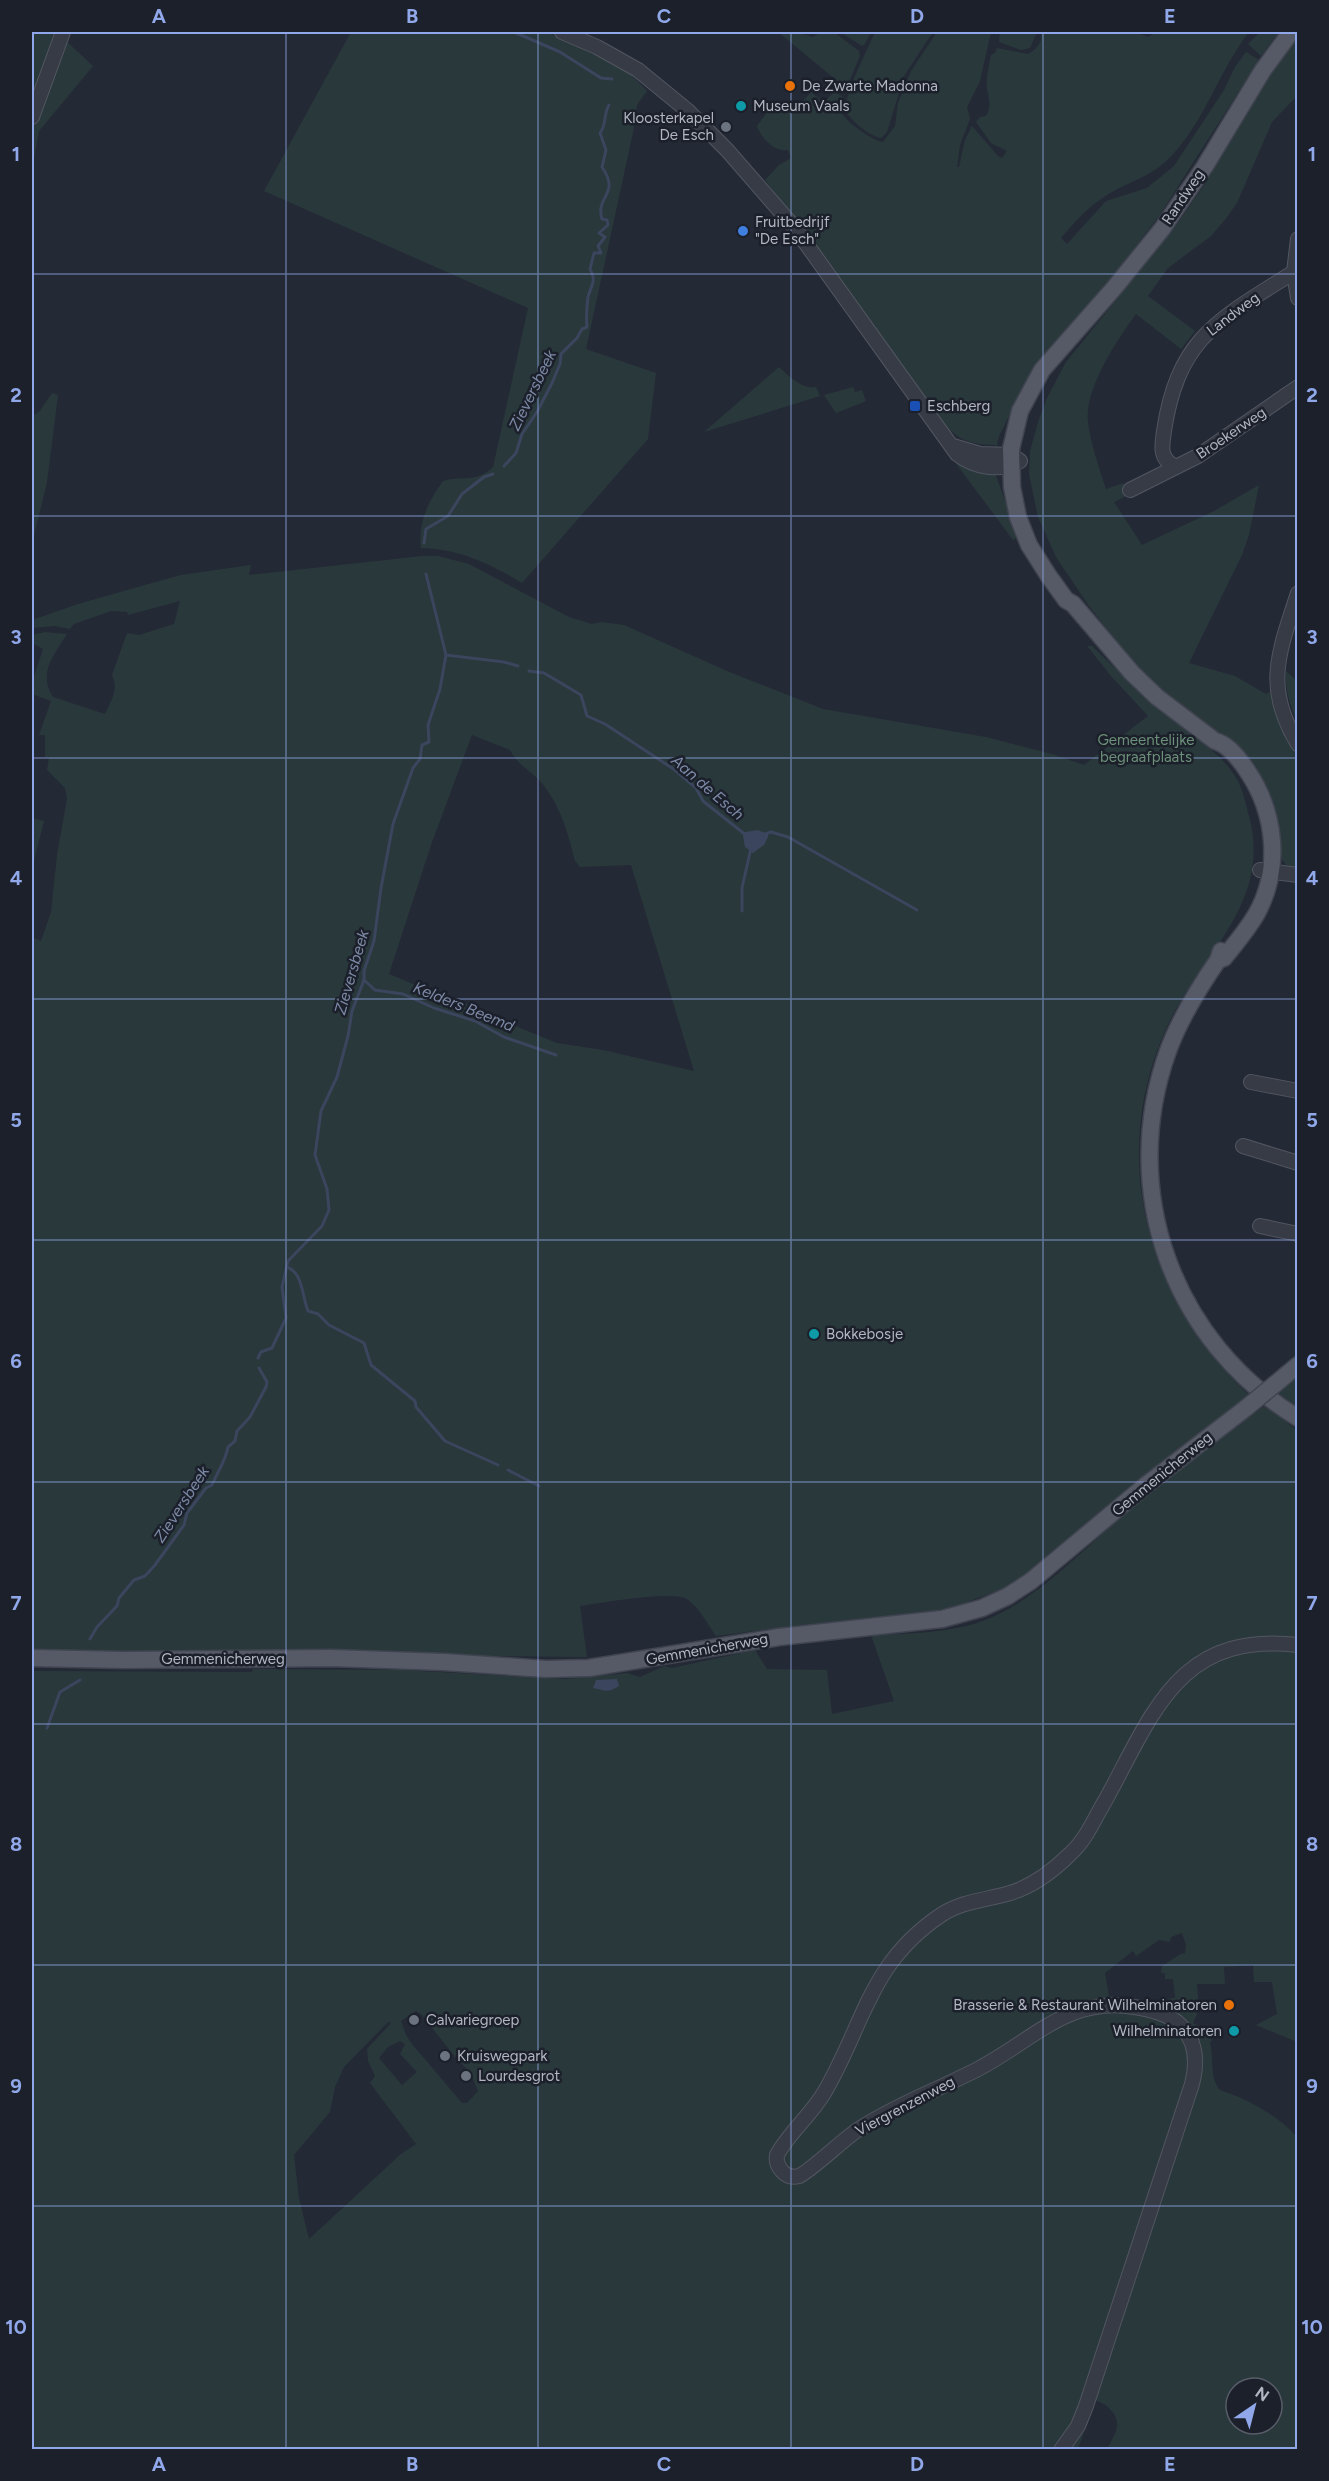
<svg xmlns="http://www.w3.org/2000/svg" width="1329" height="2481" viewBox="0 0 1329 2481" font-family="Figtree,sans-serif">
<style>
.green{fill:#29383b;fill-rule:evenodd}
.water{fill:#3b455d}
.lines{fill:none;stroke-linecap:round;stroke-linejoin:round}
.stream{stroke:#3b455d;stroke-width:3}
.minor-casing{stroke:#525661;stroke-width:16}
.major-casing{stroke:#404450;stroke-width:19}
.minor{stroke:#373b46;stroke-width:14}
.major{stroke:#555a66;stroke-width:16}
.major-bridge-casing{stroke:#404450;stroke-width:19;stroke-linecap:butt}
.major-bridge{stroke:#555a66;stroke-width:16}
.grid{fill:none;stroke:#90a7e9;stroke-width:1.5;stroke-opacity:0.55}
.food-dot{fill:#e8710a;stroke:#1c202b;stroke-width:2}
.culture-dot{fill:#0f9aa8;stroke:#1c202b;stroke-width:2}
.worship-dot{fill:#6b7280;stroke:#1c202b;stroke-width:2}
.shop-dot{fill:#3f7fe0;stroke:#1c202b;stroke-width:2}
.transit-dot{fill:#1a4fb4;stroke:#1c202b;stroke-width:2}
.labels{text-anchor:middle;stroke-width:5;stroke-linejoin:round;paint-order:stroke}
.poi-label{font-size:15px;fill:#b2b6c3;stroke:#1c202b;text-anchor:start}
.street-label{font-size:15px;fill:#b2b6c3;stroke:#1c202b}
.park-label{font-size:15px;fill:#6c9079;stroke:#1c202b}
.water-label{font-size:16px;font-style:italic;fill:#7d8aa7;stroke:#1c202b}
.neatline{fill:none;stroke:#90a7e9;stroke-width:2}
.grid-label{font-size:20px;text-anchor:middle;font-weight:bold;fill:#90a7e9}
</style>
<rect width="100%" height="100%" fill="#242936"/>
<g class="green">
<polygon points="32,32 59,32 65,40 93,66 39,131 32,169"/>
<path d="M351,32H548L628,71L647,91L637,105L634,128L586,349L656,373L648,439L522,583C489,563 459,549 421,548C418,523 428,501 443,481C463,475 475,484 493,467L528,308L264,191Z"/>
<polygon points="778,32 795,32 813,37 821,32 834,32 859,51 860,56 844,94 835,90 840,83"/>
<polygon points="840,32 871,32 865,44 862,46"/>
<path d="M875,32H933L904,76L887,132L881,138C869,136 848,119 844,107L855,76Z"/>
<path d="M937,32H991L980,81L967,107L970,119L960,145L957,167H959L965,140L972,126L998,156L1002,158L1007,151L991,143L976,122L980,117L986,116C992,106 989,99 987,89C986,78 989,65 991,55L995,53L997,48L1028,54C1037,49 1043,42 1041,32H1134L1148,37L1156,32H1249C1220,69 1206,118 1174,153C1150,180 1128,180 1101,199C1086,209 1073,224 1061,238L1067,244L1106,201L1147,188L1174,166L1224,90L1235,67L1246,52L1259,60L1159,216L1115,273L1031,372L999,436L996,448L995,445C976,445 962,442 949,429L765,180L779,165L791,158L788,150C774,152 761,138 757,126L770,108L777,106L793,113L811,92L824,103L834,91L843,97C842,102 839,107 841,112C845,121 874,142 883,142L895,126L898,103L911,71Z"/>
<polygon points="1000,32 1037,32 1030,48 1021,50 999,42"/>
<polygon points="1260,32 1279,32 1261,56 1248,44"/>
<path d="M1297,39V96L1272,122L1237,203L1224,221L1211,236L1168,268L1148,296L1195,331L1181,349L1136,314C1117,340 1084,389 1088,422C1091,445 1099,468 1106,489L1123,483L1128,495L1114,502L1142,545L1214,511L1259,485L1249,535L1242,555L1189,663L1235,676L1266,694L1271,691L1283,729L1297,754L1296,868L1286,865L1279,856L1235,746L1156,685L1123,654L1116,641L1089,606L1056,557L1038,517L1029,474L1030,451L1039,419L1047,398L1066,362L1175,227L1203,187L1276,66Z"/>
<path d="M779,367C789,376 802,390 816,387L820,396L704,432Z"/>
<polygon points="853,387 855,392 862,390 866,401 836,413 824,395"/>
<polygon points="52,393 58,395 47,482 32,544 32,416 40,411"/>
<polygon points="934,434 995,473 1018,537 1013,540"/>
<path d="M422,556H438L469,564L569,617L592,624L601,622L624,625L727,671L823,709L986,737L1052,754L1084,765L1148,716L1111,676L1087,646H1092C1116,669 1140,692 1165,714C1190,735 1222,752 1238,781C1243,791 1246,805 1249,816C1273,906 1197,957 1165,1031C1108,1160 1148,1301 1249,1395L1135,1485L1027,1575L1007,1587L957,1606L920,1614L810,1624L716,1636C708,1625 699,1607 687,1599C673,1590 599,1603 580,1606L587,1657L154,1653L32,1649V937L41,941L51,912L57,855L67,799L65,788L47,770L49,757L45,758V735H39L51,701L32,694V682L43,649L32,643V635L45,632L67,634C55,654 37,673 53,697L105,714C111,701 119,689 112,675L127,633L139,635L174,624L180,601L128,615L127,612L111,611L74,624L70,629L55,626L32,628V620L78,604L145,585L181,575L251,565L249,575ZM472,735L510,750C518,766 535,773 545,787C562,810 568,834 575,861L580,867L631,865L694,1071L603,1050L557,1043L498,1019L448,995L423,988L389,974L431,845Z"/>
<path d="M1286,671L1297,681V722C1290,704 1285,692 1286,671Z"/>
<polygon points="32,818 44,821 32,869"/>
<polygon points="1297,1375 1297,1407 1277,1392"/>
<path d="M1264,1406L1297,1430V2042L1256,2025L1277,2014L1272,1982H1254L1253,1965L1224,1967L1225,1984H1197L1199,2010L1193,2023L1207,2030L1212,2041L1210,2042C1214,2058 1209,2077 1220,2090C1247,2099 1278,2115 1297,2137V2449H1107C1110,2443 1116,2434 1117,2427C1119,2414 1105,2402 1094,2400L1078,2450L32,2449V1671L252,1672L253,1669L402,1670L564,1679L627,1673L640,1677L664,1666L672,1668L755,1650L767,1669L827,1670L832,1714L894,1701L871,1635C906,1634 947,1633 980,1622C1036,1602 1082,1550 1126,1513C1171,1476 1217,1440 1264,1406ZM1182,1933L1186,1945L1185,1953L1179,1955L1162,1966L1161,1973H1165V1979H1173L1175,1998L1165,1999V2004L1109,1996L1105,1973L1133,1951L1136,1956L1159,1940L1170,1942L1171,1937ZM416,2011L421,2014L456,2058L470,2072L478,2091L467,2103H462L412,2044L406,2035L401,2021ZM388,2022L391,2023L367,2049L368,2061L375,2076L370,2083L416,2144L401,2154L309,2239L299,2198L294,2155L330,2112L335,2087L344,2067ZM400,2041L405,2044L400,2054L417,2072L402,2085L379,2058L388,2047ZM1236,2388H1272V2424H1236Z"/>
</g>
<g class="water">
<polygon points="758,830 768,834 768,837 764,845 753,853 745,847 743,836 745,832"/>
<path d="M617,1679L619,1686C607,1694 605,1690 593,1688L596,1680Z"/>
</g>
<g class="lines">
<g class="stream">
<polyline points="514,32 560,52 601,78 612,79"/>
<path d="M504,466L516,453L522,434L537,412L552,383L560,364L561,354L577,338L582,329L587,327C586,318 587,305 588,297C591,285 597,282 590,269L594,253H601L598,246L605,237L599,233L608,225L607,220L602,219C595,195 621,195 602,167L606,150L600,133C607,124 603,115 609,105"/>
<polyline points="424,543 426,529 448,516 462,494 484,477 493,474"/>
<polyline points="446,655 504,662 518,666"/>
<polyline points="529,671 544,673 581,695 587,716 605,724 675,770 696,788 703,801 747,836"/>
<polyline points="762,835 771,832 788,837 917,910"/>
<polyline points="742,911 742,888 751,848"/>
<polyline points="364,980 375,990 403,994 434,1008 475,1021 504,1037 556,1055"/>
<path d="M287,1267C303,1273 302,1296 308,1311L318,1314L329,1325L364,1343L371,1365L415,1401L416,1407L445,1441L498,1465"/>
<polyline points="258,1358 261,1352 272,1348 286,1318 282,1287 288,1261 322,1226 329,1210 327,1189 315,1155 321,1111 337,1077 348,1036 352,1011 364,980 364,971 374,941 381,888 393,824 413,768 420,759 422,745 429,742 428,725 440,689 446,655 426,574"/>
<polyline points="508,1470 539,1486"/>
<path d="M90,1639L97,1627L117,1606L119,1598L134,1580L145,1576L155,1565L184,1525L187,1513L206,1488L212,1485C217,1473 226,1460 228,1447L235,1441L237,1431L250,1417L266,1387L267,1382L259,1368"/>
<polyline points="47,1728 60,1692 80,1680"/>
</g>
<defs>
<g id="minor">
<path d="M562,32L597,47L638,70L688,111L727,150L794,227L957,454C975,468 1000,472 1020,461L1011,455L980,454L953,446"/>
<polyline points="32,117 63,32"/>
<polyline points="1298,239 1294,272 1298,298"/>
<path d="M1174,466C1159,458 1162,446 1164,431C1178,337 1220,319 1294,272"/>
<polyline points="1130,490 1198,456 1298,387"/>
<path d="M1298,593C1279,652 1263,687 1298,744"/>
<polyline points="1260,870 1298,875"/>
<polyline points="1251,1082 1298,1091"/>
<polyline points="1243,1146 1298,1163"/>
<polyline points="1260,1226 1298,1234"/>
<path d="M1061,2450L1078,2426L1086,2406L1192,2084C1198,2061 1196,2038 1177,2022C1165,2013 1148,2009 1134,2007C1068,1996 1032,2041 978,2069C937,2090 894,2106 856,2131C843,2140 809,2172 799,2176C785,2180 775,2166 777,2155C788,2134 810,2116 824,2093C864,2025 869,1963 941,1915C962,1901 987,1900 1010,1893C1033,1886 1053,1871 1070,1854C1086,1840 1094,1819 1105,1801C1153,1714 1178,1631 1298,1645"/>
</g>
<g id="major">
<path d="M1221,951L1218,960C1198,989 1180,1018 1168,1051C1118,1190 1172,1341 1298,1418"/>
<path d="M1218,960L1224,958C1235,944 1248,929 1257,913C1281,869 1276,814 1248,772C1241,761 1228,744 1215,741L1157,697L1132,673L1073,604L1066,600L1048,575L1029,545L1018,517L1012,487L1011,449L1020,411L1042,370L1115,287L1162,229L1205,166L1263,70L1291,32"/>
<polyline points="1274,1385 1298,1365"/>
<polyline points="32,1658 124,1660 332,1658 444,1662 546,1669 589,1668 779,1637 942,1619 982,1608 1008,1596 1031,1581 1146,1485 1246,1408"/>
</g>
</defs>
<use href="#minor" class="minor-casing"/>
<use href="#major" class="major-casing"/>
<use href="#minor" class="minor"/>
<use href="#major" class="major"/>
<defs>
<polyline id="major-bridge" points="1246,1408 1274,1385"/>
</defs>
<use href="#major-bridge" class="major-bridge-casing"/>
<use href="#major-bridge" class="major-bridge"/>
</g>
<path class="grid" d="M286,32V2450M538,32V2450M791,32V2450M1043,32V2450M32,274H1298M32,516H1298M32,758H1298M32,999H1298M32,1240H1298M32,1482H1298M32,1724H1298M32,1965H1298M32,2206H1298"/>
<g class="food-dot">
<circle cx="790" cy="86" r="6"/>
<circle cx="1229" cy="2005" r="6"/>
</g>
<g class="culture-dot">
<circle cx="741" cy="106" r="6"/>
<circle cx="814" cy="1334" r="6"/>
<circle cx="1234" cy="2031" r="6"/>
</g>
<g class="worship-dot">
<circle cx="726" cy="127" r="6"/>
<circle cx="414" cy="2020" r="6"/>
<circle cx="445" cy="2056" r="6"/>
<circle cx="466" cy="2076" r="6"/>
</g>
<circle class="shop-dot" cx="743" cy="231" r="6"/>
<rect class="transit-dot" x="909" y="400" width="12" height="12" rx="3"/>
<g class="labels">
<g class="poi-label">
<text x="802" y="91">De Zwarte Madonna</text>
<text x="753" y="111">Museum Vaals</text>
<text x="714" y="123" text-anchor="end">Kloosterkapel<tspan x="714" dy="17">De Esch</tspan></text>
<text x="755" y="227">Fruitbedrijf<tspan x="755" dy="17">"De Esch"</tspan></text>
<text x="927" y="411">Eschberg</text>
<text x="826" y="1339">Bokkebosje</text>
<text x="1217" y="2010" text-anchor="end">Brasserie &amp; Restaurant Wilhelminatoren</text>
<text x="426" y="2025">Calvariegroep</text>
<text x="1222" y="2036" text-anchor="end">Wilhelminatoren</text>
<text x="457" y="2061">Kruiswegpark</text>
<text x="478" y="2081">Lourdesgrot</text>
</g>
<g class="street-label">
<text transform="translate(1183 197) rotate(-56)" y="5">Randweg</text>
<text transform="translate(1233 314) rotate(-37)" y="5">Landweg</text>
<text transform="translate(1231 433) rotate(-34)" y="5">Broekerweg</text>
<text transform="translate(1162 1474) rotate(-39)" y="5">Gemmenicherweg</text>
<text transform="translate(707 1649) rotate(-10)" y="5">Gemmenicherweg</text>
<text x="223" y="1664">Gemmenicherweg</text>
<text transform="translate(905 2106) rotate(-28)" y="5">Viergrenzenweg</text>
</g>
<g class="park-label">
<text x="1146" y="745">Gemeentelijke<tspan x="1146" dy="17">begraafplaats</tspan></text>
</g>
<g class="water-label">
<text transform="translate(532 390) rotate(-64)" y="6">Zieversbeek</text>
<text transform="translate(708 787) rotate(41)" y="6">Aan de Esch</text>
<text transform="translate(351 972) rotate(-74)" y="6">Zieversbeek</text>
<text transform="translate(464 1006) rotate(22)" y="6">Kelders Beemd</text>
<text transform="translate(181 1504) rotate(-57)" y="6">Zieversbeek</text>
</g>
</g>
<rect width="1329" height="2481" fill="none" stroke="#1c202b" stroke-width="66"/>
<g transform="translate(1254 2406) rotate(35)"><circle r="28" fill="#1c202b" stroke="#585c68" stroke-width="1.5"/>
<path d="M0-4.5L10 22L0 15L-10 22Z" fill="#90a7e9"/>
<text y="-9" font-size="16" font-weight="bold" text-anchor="middle" fill="#b2b6c3">N</text>
</g>
<rect x="33" y="33" width="1263" height="2415" class="neatline"/>
<g class="grid-label">
<text x="159" y="23">A</text>
<text x="412" y="23">B</text>
<text x="664" y="23">C</text>
<text x="917" y="23">D</text>
<text x="1170" y="23">E</text>
<text x="16" y="161">1</text>
<text x="1312" y="161">1</text>
<text x="16" y="402">2</text>
<text x="1312" y="402">2</text>
<text x="16" y="644">3</text>
<text x="1312" y="644">3</text>
<text x="16" y="885">4</text>
<text x="1312" y="885">4</text>
<text x="16" y="1127">5</text>
<text x="1312" y="1127">5</text>
<text x="16" y="1368">6</text>
<text x="1312" y="1368">6</text>
<text x="16" y="1610">7</text>
<text x="1312" y="1610">7</text>
<text x="16" y="1851">8</text>
<text x="1312" y="1851">8</text>
<text x="16" y="2093">9</text>
<text x="1312" y="2093">9</text>
<text x="16" y="2334">10</text>
<text x="1312" y="2334">10</text>
<text x="159" y="2471">A</text>
<text x="412" y="2471">B</text>
<text x="664" y="2471">C</text>
<text x="917" y="2471">D</text>
<text x="1170" y="2471">E</text>
</g>
</svg>
